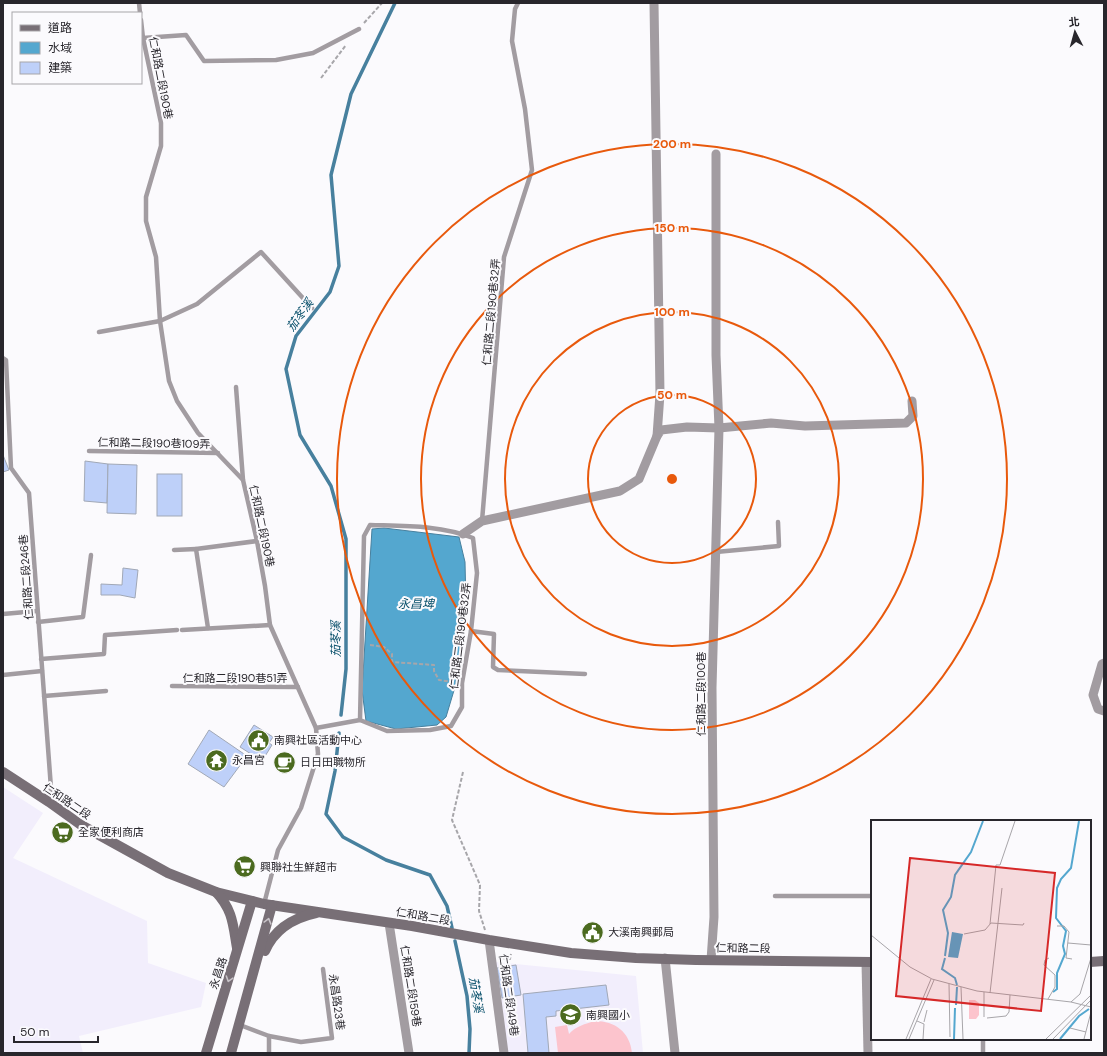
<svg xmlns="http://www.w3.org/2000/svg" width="1107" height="1056" viewBox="0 0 1107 1056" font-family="'DM Sans','Noto Sans TC',sans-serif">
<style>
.built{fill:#f2eefc}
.green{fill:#fcc4cd}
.water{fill:#54a7cf;stroke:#47809e}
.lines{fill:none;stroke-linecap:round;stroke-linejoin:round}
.stream{stroke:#47809e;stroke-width:3.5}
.building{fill:#bed0f9;stroke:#a1a8b6}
.path{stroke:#a7a6aa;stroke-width:2;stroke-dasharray:4 2;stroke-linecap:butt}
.service{stroke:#a29ca1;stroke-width:4.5}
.minor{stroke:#a29ca1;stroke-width:9}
.secondary{stroke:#786f76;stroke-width:10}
.oneway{stroke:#c7c2c7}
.ring{fill:none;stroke:#e8590c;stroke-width:2}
.labels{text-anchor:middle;stroke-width:4;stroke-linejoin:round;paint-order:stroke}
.street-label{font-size:11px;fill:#28262c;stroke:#fbfafd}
.poi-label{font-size:11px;fill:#28262c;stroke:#fbfafd;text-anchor:start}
.water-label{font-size:12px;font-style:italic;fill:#09506b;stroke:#fbfafd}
.inset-river{fill:none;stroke:#54a7cf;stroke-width:2}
.inset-road{fill:none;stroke:#a7a5a9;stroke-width:1}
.view{fill:#d62828;fill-opacity:0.15;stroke:#d62828;stroke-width:2}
.inset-edge{fill:none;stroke:#28262c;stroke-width:2}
.centre{fill:#e8590c;stroke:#fbfafd;stroke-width:2}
.ring-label{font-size:12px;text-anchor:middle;font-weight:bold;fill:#e8590c;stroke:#fbfafd;stroke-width:4;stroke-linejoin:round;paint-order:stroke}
</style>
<rect width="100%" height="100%" fill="#fbfafd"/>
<g class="built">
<polygon points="3,787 43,813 13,858 147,921 148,963 206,983 201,1007 79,1036 83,1053 3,1053"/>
<polygon points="495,962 636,976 643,1053 508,1053"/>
</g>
<path class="green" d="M595,1021C615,1021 630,1032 632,1053H558L555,1027L567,1025L569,1034C576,1026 585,1024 595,1021Z"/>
<polygon class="water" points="384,528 459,537 465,562 466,607 455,687 446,717 437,725 396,729 366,721 362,690 372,529"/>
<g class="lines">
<g class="stream">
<polyline points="341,715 346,669 346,539 331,486 300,435 286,369 296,336 330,292 339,266 331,175 351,94 395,3"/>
<polyline points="339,733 335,771 326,814 343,837 386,860 430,875 447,906 452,928"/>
<polyline points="455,941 467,996 470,1029 469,1053"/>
</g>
</g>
<g class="building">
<polygon points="3,455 9,470 3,472"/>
<polygon points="85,461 108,464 107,503 84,501"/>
<polygon points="108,464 137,465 136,514 107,513"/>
<rect x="157" y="474" width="25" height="42"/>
<polygon points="123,568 138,570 135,598 120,595 101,595 101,584 122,585"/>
<polygon points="254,725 273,737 269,743 272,745 262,761 240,747"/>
<polygon points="209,730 247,756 224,787 188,764"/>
<polygon points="516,965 521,995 502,998 497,968"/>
<polygon points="606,985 609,1005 556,1011 556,1016 546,1017 549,1053 528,1053 523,994"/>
</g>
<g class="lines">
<g class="path">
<polyline points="364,23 382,3"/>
<polyline points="321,78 346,45"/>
<polyline points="370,645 384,647 392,654 392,662 434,665 434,671 439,680 454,682"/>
<polyline points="463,772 452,820 480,885 479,911 485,930"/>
<polyline points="502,958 510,959 511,954"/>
</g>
<g class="service">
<polyline points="139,3 140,13"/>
<polyline points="141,20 143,38 161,123 161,146 146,197 146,221 156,257 160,321 169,381 177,401 198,433 243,480 257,541 265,586 270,625 316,728 318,754 301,808 278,850 264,904"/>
<polyline points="143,38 186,35 204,61 276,60 313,53 359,29"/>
<polyline points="99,332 160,321 197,304 261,252 312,308"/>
<polyline points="3,358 6,360 11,468 29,493 51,788 49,802"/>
<polyline points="236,387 243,480"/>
<polyline points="89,451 218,453"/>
<polyline points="482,521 504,257 532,170 525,109 512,41 515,9 518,3"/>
<path d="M370,525C404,526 441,525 473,538L477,573L471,631L462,683V707L451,726L430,730L387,731L360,720L364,536Z"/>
<polyline points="196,549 257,541"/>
<polyline points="174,550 196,549 208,628"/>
<polyline points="716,552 779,546 778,522"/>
<polyline points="3,614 37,611"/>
<polyline points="38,622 83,617 91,555"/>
<polyline points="182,630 270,625"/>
<polyline points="471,631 494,634 493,667 498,670 585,674"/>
<polyline points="41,659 104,654 105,635 177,630"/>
<polyline points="3,675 42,671"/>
<polyline points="172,686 298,687"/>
<polyline points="44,696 106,691"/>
<polyline points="316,728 360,720"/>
<polyline points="775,896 872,896"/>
<polyline points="240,1025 269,1036 301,1042 332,1038 323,969"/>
<polyline points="269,1036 269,1053"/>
<polyline points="983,1039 983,1053"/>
</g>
<g class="minor">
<polyline points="654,3 660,394 657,436"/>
<polyline points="463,534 482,521 620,491 639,479 657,436 661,430 687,427 719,428 771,423 805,426 906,423 913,416 912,401"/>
<polyline points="1104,663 1102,664 1093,695 1098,709 1104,711"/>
<polyline points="389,923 409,1053"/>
<polyline points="489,940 504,1053"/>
<polyline points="665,958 675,1053"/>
<polyline points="711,960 714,917 712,688 719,428 716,355 716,154"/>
<polyline points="866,962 868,1053"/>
</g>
<g class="secondary">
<polyline points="3,772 49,802 81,825 168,873 216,892 264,904 412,926 489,940 571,953 636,958 696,960 872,962"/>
<path d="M216,892C233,910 233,925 237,948"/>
<path d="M265,951C274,930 293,918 316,913"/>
<polyline points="1090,962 1104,961"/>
<polyline points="206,1053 252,901"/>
<polyline points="231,1053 272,905"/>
</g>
</g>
<defs><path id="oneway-chevron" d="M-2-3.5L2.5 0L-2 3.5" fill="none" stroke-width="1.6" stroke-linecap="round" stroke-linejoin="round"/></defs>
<g class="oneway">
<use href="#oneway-chevron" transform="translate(268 921) rotate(-75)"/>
<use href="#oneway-chevron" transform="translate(229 979) rotate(108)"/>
</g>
<g class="ring">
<circle cx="672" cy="479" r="84"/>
<circle cx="672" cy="479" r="167"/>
<circle cx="672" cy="479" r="251"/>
<circle cx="672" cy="479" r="335"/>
</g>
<defs>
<symbol id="civic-disc" viewBox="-11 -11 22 22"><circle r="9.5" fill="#4b6a1f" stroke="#fbfafd"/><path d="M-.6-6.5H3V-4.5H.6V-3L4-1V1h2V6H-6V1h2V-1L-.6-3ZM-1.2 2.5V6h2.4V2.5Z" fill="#fff"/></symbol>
<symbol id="temple-disc" viewBox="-11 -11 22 22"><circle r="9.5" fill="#4b6a1f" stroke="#fbfafd"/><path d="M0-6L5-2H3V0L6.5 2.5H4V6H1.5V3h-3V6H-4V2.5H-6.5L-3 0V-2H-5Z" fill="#fff"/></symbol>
<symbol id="cafe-disc" viewBox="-11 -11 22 22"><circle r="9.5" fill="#4b6a1f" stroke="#fbfafd"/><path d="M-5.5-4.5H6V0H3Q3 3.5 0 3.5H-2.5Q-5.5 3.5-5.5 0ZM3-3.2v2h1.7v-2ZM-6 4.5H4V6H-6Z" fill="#fff"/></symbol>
<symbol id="supermarket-disc" viewBox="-11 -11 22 22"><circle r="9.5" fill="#4b6a1f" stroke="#fbfafd"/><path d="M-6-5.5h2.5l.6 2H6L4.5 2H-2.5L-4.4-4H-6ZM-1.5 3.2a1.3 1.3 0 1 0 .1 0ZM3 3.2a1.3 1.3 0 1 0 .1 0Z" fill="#fff"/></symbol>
<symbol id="school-disc" viewBox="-11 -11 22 22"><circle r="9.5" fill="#4b6a1f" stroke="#fbfafd"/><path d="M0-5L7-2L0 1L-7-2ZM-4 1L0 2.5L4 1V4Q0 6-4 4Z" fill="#fff"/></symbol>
</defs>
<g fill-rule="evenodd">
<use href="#civic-disc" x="246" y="728" width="25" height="25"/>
<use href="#temple-disc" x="204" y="748" width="25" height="25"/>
<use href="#cafe-disc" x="272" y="750" width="25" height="25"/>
<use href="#supermarket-disc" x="50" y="820" width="25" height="25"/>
<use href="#supermarket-disc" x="232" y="854" width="25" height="25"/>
<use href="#civic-disc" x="580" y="920" width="25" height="25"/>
<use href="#school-disc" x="558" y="1002" width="25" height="25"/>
</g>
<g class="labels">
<g class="street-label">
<text transform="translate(161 78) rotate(79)" y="4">仁和路二段190巷</text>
<text transform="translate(491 312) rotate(-85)" y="4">仁和路二段190巷32弄</text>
<text transform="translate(154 443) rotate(1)" y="4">仁和路二段190巷109弄</text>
<text transform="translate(262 526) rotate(78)" y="4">仁和路二段190巷</text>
<text transform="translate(26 577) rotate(-94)" y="4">仁和路二段246巷</text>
<text transform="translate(460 636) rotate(-83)" y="4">仁和路二段190巷32弄</text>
<text x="235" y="682">仁和路二段190巷51弄</text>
<text transform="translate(701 694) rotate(-90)" y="4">仁和路二段100巷</text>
<text transform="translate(67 801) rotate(34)" y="4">仁和路二段</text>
<text transform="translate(423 916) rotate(10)" y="4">仁和路二段</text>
<text transform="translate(743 948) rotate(1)" y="4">仁和路二段</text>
<text transform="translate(218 973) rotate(-72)" y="4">永昌路</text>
<text transform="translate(411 986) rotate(81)" y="4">仁和路二段159巷</text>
<text transform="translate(509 995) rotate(82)" y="4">仁和路二段149巷</text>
<text transform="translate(337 1002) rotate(82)" y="4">永昌路23巷</text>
</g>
<g class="poi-label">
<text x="274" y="744">南興社區活動中心</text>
<text x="232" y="764">永昌宮</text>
<text x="300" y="766">日日田職物所</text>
<text x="78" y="836">全家便利商店</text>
<text x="260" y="871">興聯社生鮮超市</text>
<text x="608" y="936">大溪南興郵局</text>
<text x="586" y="1019">南興國小</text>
</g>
<g class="water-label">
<text transform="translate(300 315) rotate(-54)" y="4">茄苳溪</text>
<text x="416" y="608">永昌埤</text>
<text transform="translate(336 639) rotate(-90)" y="4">茄苳溪</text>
<text transform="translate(476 995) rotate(81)" y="4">茄苳溪</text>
</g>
</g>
<g transform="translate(871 820)">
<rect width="220" height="220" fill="#fbfafd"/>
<path d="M98,180H104L108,183V195L105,199H98Z" fill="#fcc4cd"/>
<path d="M81,112L92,114L87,138L77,137Z" fill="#54a7cf"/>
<path class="inset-river" d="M74,136L77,113L72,90L80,77L84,55L100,32L112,1M74,138L71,149L84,158L86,165M182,172L186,169V153L194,134L192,126L195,111L185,98L186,68L190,59L200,48L208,1M85,185L86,167M83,219L84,188M189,219L208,196L218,189"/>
<path class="inset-road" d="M119,104L125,45H129L144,1M186,106H193L198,112L195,138L201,139M93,114L114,110L120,103L152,105L153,103M0,115L39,147L61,159L106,171L200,182L220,187M197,123L220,125M78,164L79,217M90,167L92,219M119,173L131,68M177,179L184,167V155L173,145L174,140L178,138M200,182L209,174L220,138M113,197V172M116,198L135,196L138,192L139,175M46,201L53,204L52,219M53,202L56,190M199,208L215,212M35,219L60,159M38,219L63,160M175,219L220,175M182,219L220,180M213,219L220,192"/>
<path class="view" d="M39,38L184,53L170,191L25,176Z"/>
<rect width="220" height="220" class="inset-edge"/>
</g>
<circle cx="672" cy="479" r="6" class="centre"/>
<g class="ring-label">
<text x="672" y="148">200 m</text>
<text x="672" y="232">150 m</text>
<text x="672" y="316">100 m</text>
<text x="672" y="399">50 m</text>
</g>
<rect width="1107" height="1056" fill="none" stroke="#28262c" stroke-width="8"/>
<rect x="12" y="12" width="130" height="72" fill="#fbfafd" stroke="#a7a5a9"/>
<rect x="20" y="25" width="20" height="6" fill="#786f76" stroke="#a7a5a9"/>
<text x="48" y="32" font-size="12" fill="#28262c">道路</text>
<rect x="20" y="42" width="20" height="12" fill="#54a7cf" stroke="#a7a5a9"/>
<text x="48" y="52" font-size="12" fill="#28262c">水域</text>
<rect x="20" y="62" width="20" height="12" fill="#bed0f9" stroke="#a7a5a9"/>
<text x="48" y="72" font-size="12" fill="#28262c">建築</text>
<g transform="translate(1075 32) rotate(354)" stroke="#fbfafd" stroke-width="3" paint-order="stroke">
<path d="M0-3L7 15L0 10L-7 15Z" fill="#28262c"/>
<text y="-6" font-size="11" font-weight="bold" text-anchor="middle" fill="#28262c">北</text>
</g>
<path d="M14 1036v6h84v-6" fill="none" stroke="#28262c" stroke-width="2"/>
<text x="20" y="1036" font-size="12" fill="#28262c" stroke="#fbfafd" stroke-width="3" paint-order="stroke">50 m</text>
</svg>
